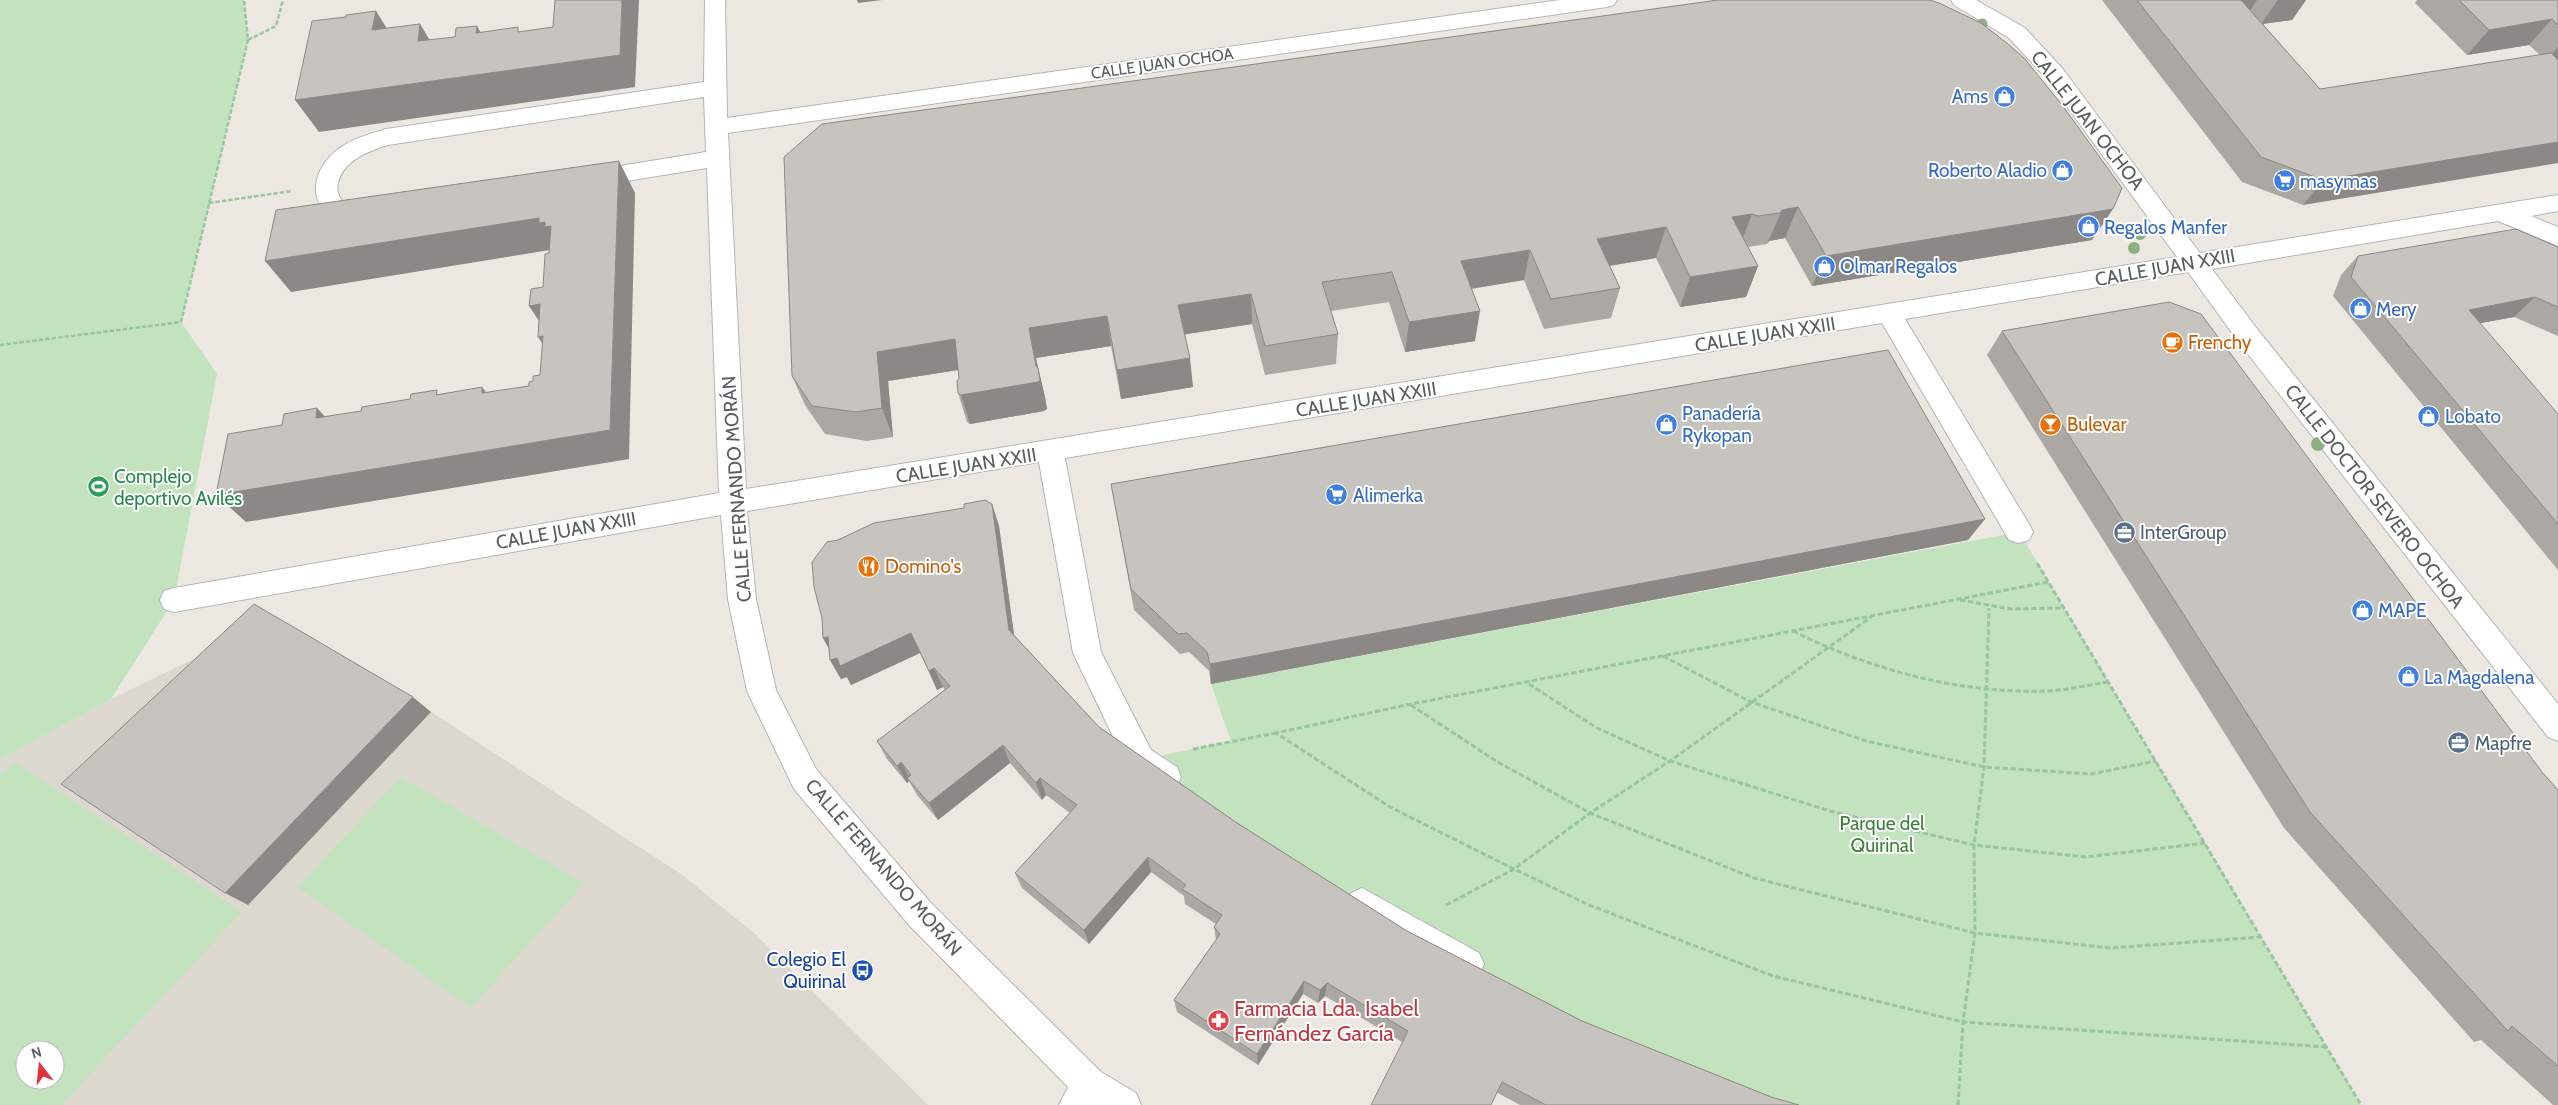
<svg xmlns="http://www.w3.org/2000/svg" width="2558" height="1105" viewBox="0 0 2558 1105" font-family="Cabin,sans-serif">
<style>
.education{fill:#dcd7cf;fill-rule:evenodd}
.green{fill:#c2e3be;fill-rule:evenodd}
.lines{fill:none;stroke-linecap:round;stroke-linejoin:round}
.street-casing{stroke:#b2b5b8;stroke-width:2}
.path-far1{stroke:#98c6a0;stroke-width:2.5;stroke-dasharray:4.5 2;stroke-linecap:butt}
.path{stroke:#98c6a0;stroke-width:3;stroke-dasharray:5.5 2.5;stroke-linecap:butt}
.street{fill:#fff;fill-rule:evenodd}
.tree{fill:#8cb084}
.wall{fill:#aba8a3}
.shaded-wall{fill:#8b8885}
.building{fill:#c7c3be;stroke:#8b8885}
.labels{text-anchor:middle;stroke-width:4;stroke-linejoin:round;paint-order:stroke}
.far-street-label{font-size:16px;fill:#595e61;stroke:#fff}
.shop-label{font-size:19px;fill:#366cbe;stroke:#fff;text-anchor:start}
.street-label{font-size:19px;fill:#595e61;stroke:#fff}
.food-label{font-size:19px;fill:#c56008;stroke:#fff;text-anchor:start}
.leisure-label{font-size:19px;fill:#27864d;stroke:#fff;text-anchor:start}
.service-label{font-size:19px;fill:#4e5e75;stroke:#fff;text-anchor:start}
.park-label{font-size:19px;fill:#3d8238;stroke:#fff}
.transit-label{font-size:19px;fill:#164399;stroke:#fff;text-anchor:end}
.near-health-label{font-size:22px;fill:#be3a42;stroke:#fff;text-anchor:start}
</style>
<rect width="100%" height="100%" fill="#ece8e1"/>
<path class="education" d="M274,620L431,712L681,874L754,933L928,1105H0V760L111,699ZM25,1050H55V1080H25Z"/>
<g class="green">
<polygon points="0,0 244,0 248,40 181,322 217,374 174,600 111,699 0,760"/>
<polygon points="2019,532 2361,1105 1790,1105 1579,1024 1322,880 1140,760 1231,741 1211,684"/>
<path d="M15,762L242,912L61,1105H0V775ZM25,1050H55V1080H25Z"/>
<polygon points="401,777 584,883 471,1008 297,887"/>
</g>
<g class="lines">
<defs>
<g id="street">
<path d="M705,0H725L727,118L1560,0H1617L1614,5L1607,7L728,133L746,489L2177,257L2046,78L2009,38L1954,5L1951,0H1976L2025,28L2062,68L2200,253L2558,195V211L2531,216L2558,227V246L2498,221L2212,269L2258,330L2558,704V741L2548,737L2240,344L2188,272L1905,319L2029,524L2033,532L2029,540L2019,543L2009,540L1882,323L1065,458L1101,652L1151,750L1177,767L1181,777L1177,787L1166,791L1155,787L1129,770L1073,653L1039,462L747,511L756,599L776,690L816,769L931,903L1101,1072L1136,1093L1141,1105H1059L1068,1087L909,925L794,789L747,691L728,599L721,515L174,612L164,609L160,600L164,591L174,588L719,493L707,168L589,187L581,185L577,179L581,173L589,171L706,152L704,97L388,145C368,151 343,161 338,183C336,192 339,199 346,203C353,208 364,207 372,209L376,215L372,221C322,236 294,185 337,150C351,139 369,134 386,129L704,82Z"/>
<polygon points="1362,888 1479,953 1484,964 1479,975 1468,980 1457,975 1351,915 1346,904 1351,893"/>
</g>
</defs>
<use href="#street" class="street-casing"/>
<g class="path-far1">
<polyline points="248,40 276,26 283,0"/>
<polyline points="209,203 292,191"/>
<polyline points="0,345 181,322 248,40 244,0"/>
</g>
<g class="path">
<polyline points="2037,563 2361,1105"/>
<polyline points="2048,582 1411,704 1276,733 1390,807 1514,869 1589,905 1773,976 1963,1022 2327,1047"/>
<polyline points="1960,600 2011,609 2063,608"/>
<path d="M1793,631C1871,670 1960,694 2047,691C2068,690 2088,685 2108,682"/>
<polyline points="1663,656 1751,702 1866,741 1984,767 2091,774 2156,761"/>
<polyline points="1529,684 1597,728 1670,761 1830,811 1974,845 2086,857 2205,843"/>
<polyline points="1411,705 1496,761 1590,813 1754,878 1975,933 2110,948 2261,937"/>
<polyline points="1193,749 1276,733"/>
<polyline points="1446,905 1514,869 1590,813 1670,761 1871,617"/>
<polyline points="1958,1105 1963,1022 1975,933 1974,845 1984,767 1989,608"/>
</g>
<use href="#street" class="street"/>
</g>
<g class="tree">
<circle cx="1982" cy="24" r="5.5"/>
<circle cx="2140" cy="234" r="6"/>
<circle cx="2134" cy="248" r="6"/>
<circle cx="2318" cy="444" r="7"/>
</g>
<g class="wall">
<polygon points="1718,0 2092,240 1812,286 1785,238 1769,241 1767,244 1748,247 1758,266 1746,297 1680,307 1656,258 1610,266 1620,288 1611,318 1544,329 1524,280 1472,289 1475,341 1405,352 1389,302 1331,311 1338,334 1336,364 1265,375 1252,324 1185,334 1193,387 1121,399 1111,346 1036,358 1045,397 1047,409 1044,411 970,424 967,422 958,393 959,378 958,370 888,381 893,437 867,441 825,434 805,405 792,376"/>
<polygon points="2102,0 2306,0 2292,20 2263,24 2320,89 2540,55 2529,45 2467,55 2415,3 2417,0 2558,0 2558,59 2303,205 2242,182"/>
<polygon points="2558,247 2558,336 2514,317 2480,323 2558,414 2558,570 2333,296 2341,275 2358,256"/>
<polygon points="2002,331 2542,772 2558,790 2558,1105 2553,1105 2481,1040 2474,1042 2284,828 1987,355"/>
<polygon points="1111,484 1985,519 1968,540 1211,684 1209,671 1189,652 1180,654 1134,610"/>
<polygon points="992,504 999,526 1014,635 1099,727 1237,823 1407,931 1582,1021 1771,1097 1799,1105 1520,1105 1402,1042 1325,996 1318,1003 1303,994 1258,1065 1177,1012 1174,1000 1216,940 1214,927 1216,924 1185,904 1184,896 1151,872 1089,944 1022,888 1015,873 1070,813 1046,795 1042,800 1010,763 938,820 917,795 909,781 907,783 887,759 877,741 945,690 943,687 937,690 920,653 851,685 847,677 841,679 830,660 829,649 823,638 838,540"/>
</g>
<g class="shaded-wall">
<polygon points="622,0 639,0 635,87 319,132 295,100 620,55"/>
<polygon points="857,0 882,0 858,3"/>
<polygon points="2229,0 2257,0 2249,12"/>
<polygon points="2278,0 2306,0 2292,20 2261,24"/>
<polygon points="376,11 396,43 372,30"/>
<polygon points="2552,19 2529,45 2467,55 2489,30"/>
<polygon points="420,24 440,57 418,41"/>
<polygon points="477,26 495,58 476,33"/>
<polygon points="2558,47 2558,59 2546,61"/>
<polygon points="2558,142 2558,163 2303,205 2323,180"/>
<polygon points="619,161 635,193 629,459 246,522 216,495 610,430"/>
<polygon points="1798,207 1785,238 1769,241 1767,244 1782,210"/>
<polygon points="2113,209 2092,240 1812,286 1826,256"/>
<polygon points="1752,214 1740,245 1732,217"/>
<polygon points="539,218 551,226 556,249 291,292 265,261"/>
<polygon points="1666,227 1656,258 1589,269 1597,239"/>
<polygon points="1530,250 1524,280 1456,291 1461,261"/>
<polygon points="1758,266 1746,297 1680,307 1690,277"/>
<polygon points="1251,294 1252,324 1181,335 1178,305"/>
<polygon points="2535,297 2514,317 2448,329 2469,310"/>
<polygon points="540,304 549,336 529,306"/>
<polygon points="1480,311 1475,341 1405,352 1409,322"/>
<polygon points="1107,316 1111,346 1036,358 1040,380 1038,368 1045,397 1047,409 1044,411 970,424 961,395 1036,366 1029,328"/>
<polygon points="543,336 558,367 538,337"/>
<polygon points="955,339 964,369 888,381 893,437 882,408 877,352"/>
<polygon points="1190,358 1193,387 1121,399 1117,370"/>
<polygon points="482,387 504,416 482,393"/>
<polygon points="317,408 344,437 316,418"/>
<polygon points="992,504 999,526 1016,649 1009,630"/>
<polygon points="1985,519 1968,540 1211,684 1210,664"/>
<polygon points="911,633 920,653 851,685 847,677 841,679 830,660"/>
<polygon points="828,637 834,658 823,638"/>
<polygon points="934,668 943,687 937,690 929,671"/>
<polygon points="413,697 431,712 248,905 225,893"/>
<polygon points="1003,745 1010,763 938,820 929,803"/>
<polygon points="901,762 911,780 907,778 909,781 907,783 897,766"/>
<polygon points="1040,778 1046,795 1042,800 1036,783"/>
<polygon points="1148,857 1151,872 1089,944 1084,930"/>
<polygon points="1304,981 1303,994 1258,1065 1257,1054"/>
<polygon points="1327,983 1325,996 1318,1003 1320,990"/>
</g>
<g class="building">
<polygon points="555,0 622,0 620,55 295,100 312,21 346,17 346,15 376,11 372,30 420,24 418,41 455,37 456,28 477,26 476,33 518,27 518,32 553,27"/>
<polygon points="1718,0 1930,0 1939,3 1981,23 2008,44 2024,58 2062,105 2122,188 2113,209 1826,256 1798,207 1782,210 1780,213 1758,216 1752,214 1732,217 1758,266 1690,277 1666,227 1597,239 1620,288 1551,299 1530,250 1461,261 1480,311 1409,322 1392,272 1322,282 1338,334 1265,346 1251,294 1178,305 1190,358 1117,370 1107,316 1029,328 1036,366 1038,368 1040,380 1038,382 961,395 958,393 957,381 959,378 955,339 877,352 882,408 856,412 812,406 792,376 784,157 822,124"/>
<polygon points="2137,0 2241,0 2320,89 2551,53 2558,60 2558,142 2323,180 2261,157"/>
<polygon points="2459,0 2558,0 2558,25 2552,19 2489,30"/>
<polygon points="619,161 610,430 216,495 228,434 282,425 284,414 317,408 316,418 361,411 362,407 410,399 411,394 437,390 436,395 482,387 482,393 529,386 529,382 533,381 533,376 540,375 543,336 538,337 540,304 529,306 531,289 543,287 545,254 549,253 551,226 545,227 545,222 539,223 539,218 265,261 276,210"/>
<polygon points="2516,229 2558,247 2558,307 2535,297 2469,310 2558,414 2558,524 2351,277 2358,256"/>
<polygon points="2169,302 2201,314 2542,772 2558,790 2558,1066 2512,1026 2508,1031 2310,812 2002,331"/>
<polygon points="1888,350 1985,519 1210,664 1207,652 1187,633 1178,634 1131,589 1111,484"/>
<polygon points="985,500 992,504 1009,630 1099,727 1237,823 1407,931 1582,1021 1771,1097 1799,1105 1546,1105 1502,1082 1491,1105 1371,1105 1408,1031 1327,983 1320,990 1304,981 1257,1054 1174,1000 1220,934 1214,927 1222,915 1182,889 1186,885 1148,857 1084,930 1015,873 1077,805 1040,778 1036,783 1003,745 929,803 907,778 911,775 901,762 897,766 877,741 950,686 934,668 929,671 911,633 840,666 837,658 830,660 828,637 823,638 822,618 814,587 812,562 827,542 838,540 874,523 964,508 964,504"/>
<polygon points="254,604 413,697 225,893 61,784"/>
</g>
<defs>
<symbol id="shop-disc" viewBox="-11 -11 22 22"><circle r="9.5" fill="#3f7fe0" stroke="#fff"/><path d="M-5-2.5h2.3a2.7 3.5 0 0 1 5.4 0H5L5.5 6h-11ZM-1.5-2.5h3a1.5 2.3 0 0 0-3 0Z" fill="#fff"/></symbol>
<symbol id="supermarket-disc" viewBox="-11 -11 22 22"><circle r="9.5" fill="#3f7fe0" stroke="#fff"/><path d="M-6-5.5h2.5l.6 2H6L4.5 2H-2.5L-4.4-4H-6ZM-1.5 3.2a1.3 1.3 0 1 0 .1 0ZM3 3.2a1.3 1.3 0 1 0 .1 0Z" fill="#fff"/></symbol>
<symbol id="cafe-disc" viewBox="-11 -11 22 22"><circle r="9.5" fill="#e8710a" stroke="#fff"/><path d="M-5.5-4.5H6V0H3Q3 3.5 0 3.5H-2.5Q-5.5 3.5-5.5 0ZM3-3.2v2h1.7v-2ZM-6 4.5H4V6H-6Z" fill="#fff"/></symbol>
<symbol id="bar-disc" viewBox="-11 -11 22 22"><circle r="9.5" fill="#e8710a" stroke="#fff"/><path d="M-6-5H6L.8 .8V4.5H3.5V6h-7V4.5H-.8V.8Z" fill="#fff"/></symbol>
<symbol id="stadium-disc" viewBox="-11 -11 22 22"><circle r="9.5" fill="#2e9e5b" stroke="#fff"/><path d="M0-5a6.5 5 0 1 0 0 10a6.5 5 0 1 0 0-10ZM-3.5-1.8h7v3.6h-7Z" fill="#fff"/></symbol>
<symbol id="office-disc" viewBox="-11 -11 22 22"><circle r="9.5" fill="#5c6f8a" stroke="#fff"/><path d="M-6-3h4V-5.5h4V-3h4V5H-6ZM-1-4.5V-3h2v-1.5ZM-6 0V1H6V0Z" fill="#fff"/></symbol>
<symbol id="restaurant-disc" viewBox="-11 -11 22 22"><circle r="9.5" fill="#e8710a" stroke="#fff"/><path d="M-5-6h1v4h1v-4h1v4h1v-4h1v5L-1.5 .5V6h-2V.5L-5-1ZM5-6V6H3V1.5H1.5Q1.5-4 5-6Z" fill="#fff"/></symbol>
<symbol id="bus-disc" viewBox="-11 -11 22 22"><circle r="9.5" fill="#1a4fb4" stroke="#fff"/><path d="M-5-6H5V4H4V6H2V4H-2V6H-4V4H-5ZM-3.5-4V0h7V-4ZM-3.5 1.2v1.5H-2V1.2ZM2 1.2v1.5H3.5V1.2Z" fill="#fff"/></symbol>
<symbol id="pharmacy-disc" viewBox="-11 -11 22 22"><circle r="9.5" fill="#e0444e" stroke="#fff"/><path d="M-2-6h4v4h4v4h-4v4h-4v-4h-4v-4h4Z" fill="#fff"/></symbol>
</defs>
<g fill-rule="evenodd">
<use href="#shop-disc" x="1992" y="84" width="25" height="25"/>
<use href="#shop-disc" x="2050" y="158" width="25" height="25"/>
<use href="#supermarket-disc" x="2272" y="168" width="25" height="25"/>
<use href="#shop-disc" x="2076" y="214" width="25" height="25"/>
<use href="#shop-disc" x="1812" y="254" width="25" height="25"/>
<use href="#shop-disc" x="2348" y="296" width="25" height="25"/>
<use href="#cafe-disc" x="2160" y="330" width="25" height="25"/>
<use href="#shop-disc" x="2416" y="404" width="25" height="25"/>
<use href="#shop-disc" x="1654" y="412" width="25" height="25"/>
<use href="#bar-disc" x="2038" y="412" width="25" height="25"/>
<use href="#stadium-disc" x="86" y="474" width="25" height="25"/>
<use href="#supermarket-disc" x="1324" y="482" width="25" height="25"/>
<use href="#office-disc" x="2112" y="520" width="25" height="25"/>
<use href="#restaurant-disc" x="856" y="554" width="25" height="25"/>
<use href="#shop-disc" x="2350" y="598" width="25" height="25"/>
<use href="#shop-disc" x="2396" y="664" width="25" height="25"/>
<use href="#office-disc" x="2446" y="730" width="25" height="25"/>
<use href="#bus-disc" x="850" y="958" width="25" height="25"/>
<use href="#pharmacy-disc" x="1206" y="1008" width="25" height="25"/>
</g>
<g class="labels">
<g class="far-street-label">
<text transform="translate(1162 63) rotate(-8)" y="6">CALLE JUAN OCHOA</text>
</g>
<g class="shop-label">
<text x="1988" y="103" text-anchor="end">Ams</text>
<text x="2047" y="177" text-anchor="end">Roberto Aladio</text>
<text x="2300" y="188">masymas</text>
<text x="2104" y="234">Regalos Manfer</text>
<text x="1840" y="273">Olmar Regalos</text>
<text x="2376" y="316">Mery</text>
<text x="1682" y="420">Panadería<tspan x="1682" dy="22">Rykopan</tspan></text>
<text x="2445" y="423">Lobato</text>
<text x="1353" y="502">Alimerka</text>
<text x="2378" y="617">MAPE</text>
<text x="2424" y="684">La Magdalena</text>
</g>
<g class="street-label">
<text transform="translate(2088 120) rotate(52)" y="7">CALLE JUAN OCHOA</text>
<text transform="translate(2165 267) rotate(-10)" y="7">CALLE JUAN XXIII</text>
<text transform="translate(1765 334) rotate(-9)" y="7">CALLE JUAN XXIII</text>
<text transform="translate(1366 399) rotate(-9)" y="7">CALLE JUAN XXIII</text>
<text transform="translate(966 465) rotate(-9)" y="7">CALLE JUAN XXIII</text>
<text transform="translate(736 489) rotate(-94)" y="7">CALLE FERNANDO MORÁN</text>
<text transform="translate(2375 496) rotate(52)" y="7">CALLE DOCTOR SEVERO OCHOA</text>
<text transform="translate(566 530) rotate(-10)" y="7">CALLE JUAN XXIII</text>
<text transform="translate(884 867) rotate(49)" y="7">CALLE FERNANDO MORÁN</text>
</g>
<g class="food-label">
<text x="2188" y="349">Frenchy</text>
<text x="2067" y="431">Bulevar</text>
<text x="885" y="573">Domino's</text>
</g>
<g class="leisure-label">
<text x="114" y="483">Complejo<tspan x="114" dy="22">deportivo Avilés</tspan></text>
</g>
<g class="service-label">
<text x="2140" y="539">InterGroup</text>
<text x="2475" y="750">Mapfre</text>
</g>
<g class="park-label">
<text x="1882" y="830">Parque del<tspan x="1882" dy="22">Quirinal</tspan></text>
</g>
<g class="transit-label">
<text x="846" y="966">Colegio El<tspan x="846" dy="22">Quirinal</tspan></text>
</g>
<g class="near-health-label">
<text x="1234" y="1016">Farmacia Lda. Isabel<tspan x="1234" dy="25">Fernández García</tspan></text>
</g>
</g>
<g transform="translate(40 1065) rotate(344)"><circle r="24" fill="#ffffff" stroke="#bdbfc0"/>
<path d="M0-4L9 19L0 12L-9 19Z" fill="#e23138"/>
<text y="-8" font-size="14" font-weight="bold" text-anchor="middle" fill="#595e61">N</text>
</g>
</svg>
